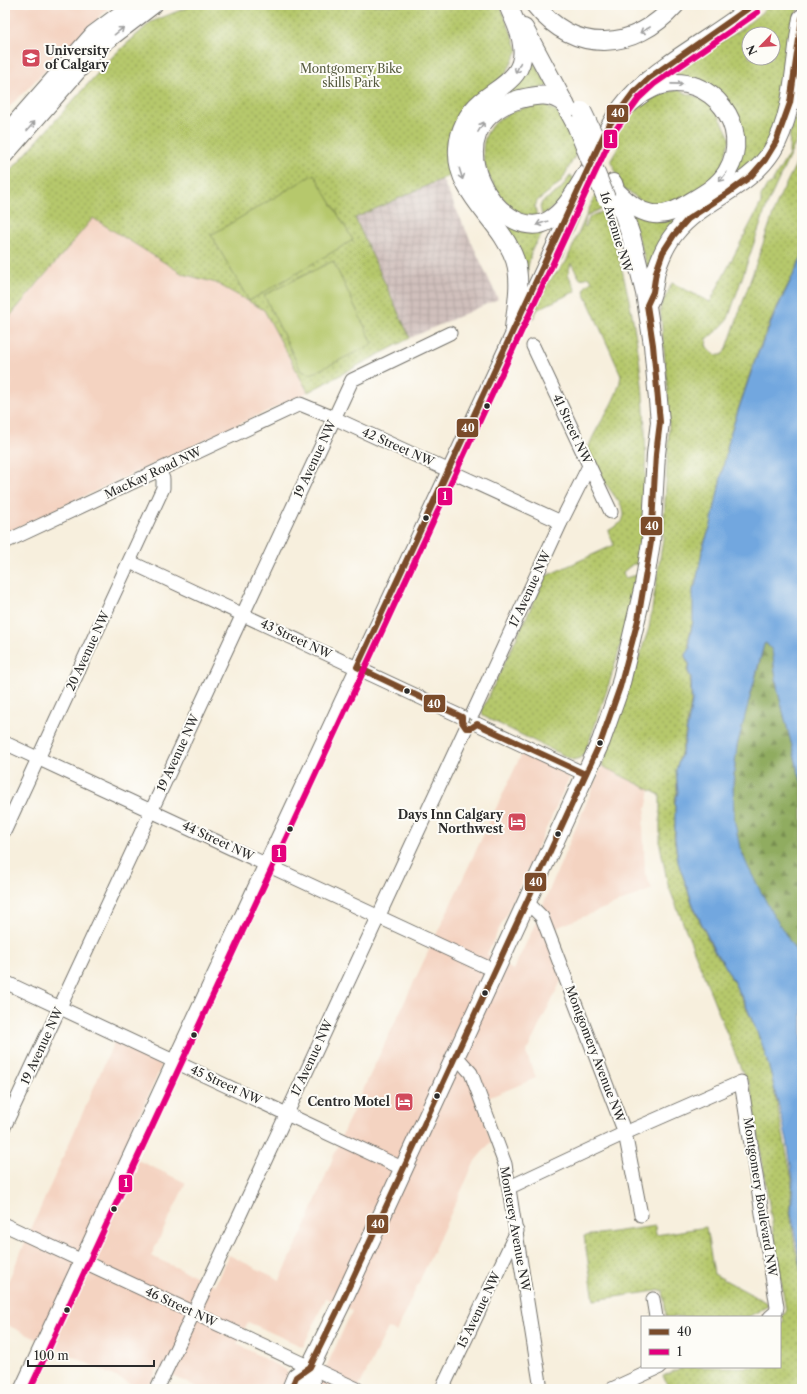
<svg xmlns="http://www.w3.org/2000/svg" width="807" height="1394" viewBox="0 0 807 1394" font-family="'Libre Caslon Text',serif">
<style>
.built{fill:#f4d3c1}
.industrial{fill:url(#industrial-grid)}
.green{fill:url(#green-dots);stroke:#707a4c;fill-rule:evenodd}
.forest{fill:url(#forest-firs);stroke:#5e6c46}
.pitch{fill:#b6c86c;stroke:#707a4c}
.water{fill:#72a7df;stroke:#4e6985}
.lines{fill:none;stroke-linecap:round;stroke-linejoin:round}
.minor-casing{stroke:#727069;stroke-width:15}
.major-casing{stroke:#727069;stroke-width:18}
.highway-casing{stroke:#727069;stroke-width:20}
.minor{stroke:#fff;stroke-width:13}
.major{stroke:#fff;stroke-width:16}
.highway{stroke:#fff;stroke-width:18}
.highway-bridge-casing{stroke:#727069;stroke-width:20;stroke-linecap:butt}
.highway-bridge{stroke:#fff;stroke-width:18}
.bus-1-casing{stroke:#fdfcf7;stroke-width:9}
.bus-2-casing{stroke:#fdfcf7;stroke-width:9}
.bus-1{stroke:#7a4b2a;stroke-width:6}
.bus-2{stroke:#e5007d;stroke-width:6}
.oneway{stroke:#a0a0a0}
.bus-dot{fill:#2b2b2b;stroke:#fdfcf7;stroke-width:1.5}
.labels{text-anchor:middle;stroke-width:4;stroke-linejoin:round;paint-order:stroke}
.poi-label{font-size:12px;font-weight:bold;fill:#2b2b2b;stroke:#fdfcf7;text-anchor:end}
.park-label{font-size:12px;fill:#555a3e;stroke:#fdfcf7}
.street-label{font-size:12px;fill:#2b2b2b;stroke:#fdfcf7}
.line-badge{stroke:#fdfcf7;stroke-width:1.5}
.badge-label{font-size:11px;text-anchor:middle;font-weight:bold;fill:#fff}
</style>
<defs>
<pattern id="industrial-grid" width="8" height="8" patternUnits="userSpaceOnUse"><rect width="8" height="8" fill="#d0c0bc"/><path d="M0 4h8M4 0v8" fill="none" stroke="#b3a5a2"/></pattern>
<pattern id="green-dots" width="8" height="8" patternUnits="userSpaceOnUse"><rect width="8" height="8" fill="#b6c86c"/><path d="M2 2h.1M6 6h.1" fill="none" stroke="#94a359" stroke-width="1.8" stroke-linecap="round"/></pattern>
<pattern id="forest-firs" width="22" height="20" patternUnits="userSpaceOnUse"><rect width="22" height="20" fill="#90ac60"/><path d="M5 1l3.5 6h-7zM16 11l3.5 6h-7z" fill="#768c4f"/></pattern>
</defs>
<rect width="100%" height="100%" fill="#fdfcf7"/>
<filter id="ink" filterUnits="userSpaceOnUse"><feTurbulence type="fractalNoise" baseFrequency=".025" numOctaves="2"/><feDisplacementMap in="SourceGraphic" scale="8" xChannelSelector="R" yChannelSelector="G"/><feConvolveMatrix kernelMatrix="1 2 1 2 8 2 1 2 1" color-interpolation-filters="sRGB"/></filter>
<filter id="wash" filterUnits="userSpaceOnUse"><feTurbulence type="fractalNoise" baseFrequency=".012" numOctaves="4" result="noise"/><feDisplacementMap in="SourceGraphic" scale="16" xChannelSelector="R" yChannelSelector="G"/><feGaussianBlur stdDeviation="0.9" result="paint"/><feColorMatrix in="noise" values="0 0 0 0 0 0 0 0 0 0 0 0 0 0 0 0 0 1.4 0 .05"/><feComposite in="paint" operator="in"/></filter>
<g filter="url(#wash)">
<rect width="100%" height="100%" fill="#f7efdd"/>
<g class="built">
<polygon points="5,5 111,5 5,111"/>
<polygon points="93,218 183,274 216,283 264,310 308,392 5,533 5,322"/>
<polygon points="523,751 570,776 529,867 487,954 513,970 531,933 602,766 650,790 643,825 645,873 652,889 558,927 546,939 562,979 526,1053 536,1078 478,1102 491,1142 475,1161 396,1332 388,1328 358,1389 316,1389 352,1311 326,1298 303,1347 248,1322 237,1344 286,1370 288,1375 281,1389 201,1389 157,1369 149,1389 141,1389 5,1324 5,1288 114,1042 162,1065 123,1153 186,1183 151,1256 215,1285 229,1255 280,1280 307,1222 344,1130"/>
</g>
<polygon class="industrial" points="442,179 498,299 410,338 355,218"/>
<g class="green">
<polygon points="193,5 500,5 518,50 455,173 355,218 410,338 308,392 264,310 216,283 183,274 93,218 5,322 5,177 113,56 151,22"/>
<path d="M771,5H798L781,115L771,143L735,182L739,124L672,75L740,30ZM749,34H773V58H749Z"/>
<polygon points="529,55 549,86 508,96 493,103"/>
<path d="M802,89V129L767,205L728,319L722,326L707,339L706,345C710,352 714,356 722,355L727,348L778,200L802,152V256L774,313L754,361L730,434L711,525L702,547L700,565L693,589V621L688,640L689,649L684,655L689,665L687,671L690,677L691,702L683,746L676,770L677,792L674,802L676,811L674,838L678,862L693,907L714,952L723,962L744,1003L762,1044L771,1074L792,1180L790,1213L795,1247L802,1276V1389H669L663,1376L683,1367H780V1323L784,1321L782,1316L786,1311L750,1085L741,1069L668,885L660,845V795L602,766L649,628L663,539L669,427L667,382L660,308L672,283L710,302L761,203V196L767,185L771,184L789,154L790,126L800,113Z"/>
<polygon points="678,90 713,103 730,138 721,173 673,207 652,209 622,187 611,160 619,146 613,139 632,112 655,94"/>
<path d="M540,104C562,108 569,130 579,148L561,182L537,201L535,207L537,217C531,216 524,215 519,213C512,209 506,201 501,196C482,171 473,137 500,119C512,110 527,107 540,104Z"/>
<polygon points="570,176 574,178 563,201 542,215 540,207 542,202 560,190"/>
<path d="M596,193L603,208L586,216L584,227L586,226L589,217L604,211C644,323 654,447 639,565L633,564L623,572L625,578L637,575C626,636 606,695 585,753L580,758L573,760L483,716L482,710L546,576L614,545L608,531L622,522L624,515L623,508L599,474L588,449C596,424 618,402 621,375L584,292L585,287L592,281L590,277L580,279L571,263L568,274L576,291L538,309L533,318H531L545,286L566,262Z"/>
<polygon points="584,204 562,258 550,274 548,273 558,259"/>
<polygon points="631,214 679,216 650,276"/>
<polygon points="505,224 521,231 543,232 532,249 526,275"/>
<polygon points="655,1226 656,1235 706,1227 714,1274 767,1303 768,1306 748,1317 666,1317 663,1290 594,1300 584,1236"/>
</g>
<path class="forest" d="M766,643L772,650L778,692L802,785V961C783,934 747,878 739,847C733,821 732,794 735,768C736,761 735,754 737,747C744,712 757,679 764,644Z"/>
<g class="pitch">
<polygon points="314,174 353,240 249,301 211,235"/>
<polygon points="333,261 373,344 311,374 301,371 264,295"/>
</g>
<polygon class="water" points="802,257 802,785 778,692 772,650 766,643 764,644 737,746 733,782 734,818 740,848 748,867 771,911 802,961 802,1274 791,1213 793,1179 787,1140 771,1074 762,1044 745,1003 723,962 715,952 694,907 678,862 675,838 675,802 678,792 676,770 684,746 692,702 691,677 688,671 690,665 685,656 690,649 689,640 693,622 693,590 696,583 703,547 711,525 730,435 755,361 775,313"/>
</g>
<g filter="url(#ink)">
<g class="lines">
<defs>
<g id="minor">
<polyline points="533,346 611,512"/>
<polyline points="5,542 300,404 334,418 561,522"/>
<polyline points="130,562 462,717"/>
<polyline points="473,713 561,522 589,466"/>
<polyline points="477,724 585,774"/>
<polyline points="5,743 495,971"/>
<polyline points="5,830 163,488 163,479 159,470"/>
<polyline points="527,902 542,917 625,1133 641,1215"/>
<polyline points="5,982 404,1169"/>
<polyline points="456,1056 471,1073 505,1164 541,1389"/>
<polyline points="5,1125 352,380 450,333"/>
<polyline points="510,1187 625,1133 741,1082 777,1307 776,1312 770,1317"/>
<polyline points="5,1225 357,1389"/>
<polyline points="653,1299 656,1317"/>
<polyline points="21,1389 573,203"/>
<polyline points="157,1389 224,1249 466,728"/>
<polyline points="442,1389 517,1231"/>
<polyline points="612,1389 660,1367"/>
</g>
<g id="major">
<polyline points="5,134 93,34 132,5"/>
<polyline points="5,155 99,47 154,5"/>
<path d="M588,171C600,143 612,113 634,92C667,59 716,35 753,5"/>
</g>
<g id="highway">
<path d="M508,5C513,18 521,31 522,45C527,76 500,86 481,102C467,114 459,131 458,148C455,195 501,219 515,260C522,282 516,307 514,329"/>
<path d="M535,5C575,55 634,51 675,5"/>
<polyline points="524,28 576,125"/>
<path d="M565,104C551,92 537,95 520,99C425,127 499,247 548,221C566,211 576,190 586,174"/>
<path d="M618,193C640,215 659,222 687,204C702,195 718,187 727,172C754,128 711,72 661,85C645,89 632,102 619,112"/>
<path d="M649,301C654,291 654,281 656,271C660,258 666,244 675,233C702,199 748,189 772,151C794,117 795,58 802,18"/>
<polyline points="291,1389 296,1377 310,1367 341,1304 601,741 620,687 644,585 651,542 656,454 660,422 653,345 645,293 631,236 613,183"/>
<polyline points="309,1389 311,1384 310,1367"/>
</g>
</defs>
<use href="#minor" class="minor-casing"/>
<use href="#major" class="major-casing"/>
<use href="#highway" class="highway-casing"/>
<use href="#minor" class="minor"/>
<use href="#major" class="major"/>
<use href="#highway" class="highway"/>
<defs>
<g id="highway-bridge">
<polyline points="582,111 595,138"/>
<polyline points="576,125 606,198"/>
</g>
</defs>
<use href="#highway-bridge" class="highway-bridge-casing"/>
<use href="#highway-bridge" class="highway-bridge"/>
<defs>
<g id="bus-1">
<polyline points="585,774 477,724 471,728 466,728 462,722 462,717 357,667 607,128 633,93 649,78 753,5"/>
<polyline points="291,1389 296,1377 310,1367 341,1304 601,741 620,687 638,620 651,542 656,454 660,422 653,345 647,305 653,292 656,272 663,252 674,235 688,219 728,193 751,176 765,160 776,142 790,103 802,18"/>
</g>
<polyline id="bus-2" points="30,1389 614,132 639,98 654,84 758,12"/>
</defs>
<use href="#bus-1" class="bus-1-casing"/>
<use href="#bus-2" class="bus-2-casing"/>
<use href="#bus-1" class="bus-1"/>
<use href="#bus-2" class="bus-2"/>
</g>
<defs><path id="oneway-shaft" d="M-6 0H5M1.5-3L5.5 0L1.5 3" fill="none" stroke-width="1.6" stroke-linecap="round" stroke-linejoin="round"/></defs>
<g class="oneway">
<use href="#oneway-shaft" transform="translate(645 30) rotate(150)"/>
<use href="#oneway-shaft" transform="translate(119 31) rotate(-39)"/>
<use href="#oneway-shaft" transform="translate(518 68) rotate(114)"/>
<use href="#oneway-shaft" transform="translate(677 84) rotate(1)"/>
<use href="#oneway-shaft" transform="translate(31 126) rotate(-49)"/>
<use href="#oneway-shaft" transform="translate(481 127) rotate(-59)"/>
<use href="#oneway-shaft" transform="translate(461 174) rotate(73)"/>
<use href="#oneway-shaft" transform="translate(723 177) rotate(128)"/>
<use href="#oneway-shaft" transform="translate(542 223) rotate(162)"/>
</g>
</g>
<defs>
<symbol id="university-square" viewBox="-11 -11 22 22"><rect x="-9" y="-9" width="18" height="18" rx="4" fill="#d1495b" stroke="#fdfcf7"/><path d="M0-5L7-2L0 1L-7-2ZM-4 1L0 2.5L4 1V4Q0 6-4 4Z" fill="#fff"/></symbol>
<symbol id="hotel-square" viewBox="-11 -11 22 22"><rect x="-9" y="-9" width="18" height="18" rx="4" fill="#d1495b" stroke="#fdfcf7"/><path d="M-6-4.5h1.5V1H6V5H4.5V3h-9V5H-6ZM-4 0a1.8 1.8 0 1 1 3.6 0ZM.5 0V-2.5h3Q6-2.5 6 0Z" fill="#fff"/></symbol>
</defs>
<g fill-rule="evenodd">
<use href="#university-square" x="20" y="47" width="22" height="22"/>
<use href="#hotel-square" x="506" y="811" width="22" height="22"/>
<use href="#hotel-square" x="393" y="1091" width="22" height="22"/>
</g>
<g class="bus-dot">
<circle cx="487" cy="406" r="3.5"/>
<circle cx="426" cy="518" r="3.5"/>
<circle cx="407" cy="691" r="3.5"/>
<circle cx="600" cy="743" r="3.5"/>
<circle cx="290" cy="829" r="3.5"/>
<circle cx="558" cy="834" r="3.5"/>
<circle cx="485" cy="993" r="3.5"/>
<circle cx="194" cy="1035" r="3.5"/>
<circle cx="437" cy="1096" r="3.5"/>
<circle cx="114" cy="1209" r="3.5"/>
<circle cx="67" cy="1310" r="3.5"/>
</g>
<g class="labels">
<g class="poi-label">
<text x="45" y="55" text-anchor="start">University<tspan x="45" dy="14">of Calgary</tspan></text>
<text x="503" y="819">Days Inn Calgary<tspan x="503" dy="14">Northwest</tspan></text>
<text x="390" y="1106">Centro Motel</text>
</g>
<g class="park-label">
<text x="351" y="73">Montgomery Bike<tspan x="351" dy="14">skills Park</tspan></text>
</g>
<g class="street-label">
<text transform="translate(616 232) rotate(73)" y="4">16 Avenue NW</text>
<text transform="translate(572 429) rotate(65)" y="4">41 Street NW</text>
<text transform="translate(398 447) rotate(24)" y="4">42 Street NW</text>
<text transform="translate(315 459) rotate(-65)" y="4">19 Avenue NW</text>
<text transform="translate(153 473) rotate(-25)" y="4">MacKay Road NW</text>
<text transform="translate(530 589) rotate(-65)" y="4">17 Avenue NW</text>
<text transform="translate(296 639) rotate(25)" y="4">43 Street NW</text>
<text transform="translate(88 651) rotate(-65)" y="4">20 Avenue NW</text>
<text transform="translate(178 753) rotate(-65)" y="4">19 Avenue NW</text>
<text transform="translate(218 841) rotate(25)" y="4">44 Street NW</text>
<text transform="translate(42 1046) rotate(-65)" y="4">19 Avenue NW</text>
<text transform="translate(595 1054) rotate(69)" y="4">Montgomery Avenue NW</text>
<text transform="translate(312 1058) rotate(-65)" y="4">17 Avenue NW</text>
<text transform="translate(226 1085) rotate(25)" y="4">45 Street NW</text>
<text transform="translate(760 1197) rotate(81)" y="4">Montgomery Boulevard NW</text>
<text transform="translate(515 1229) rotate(80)" y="4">Monterey Avenue NW</text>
<text transform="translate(181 1307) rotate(25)" y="4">46 Street NW</text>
<text transform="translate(479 1310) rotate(-64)" y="4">15 Avenue NW</text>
</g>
</g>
<g class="line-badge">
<rect x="606" y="104" width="23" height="19" rx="4" fill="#7a4b2a"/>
<rect x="603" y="129" width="15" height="20" rx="4" fill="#e5007d"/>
<rect x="456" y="418" width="23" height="20" rx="4" fill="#7a4b2a"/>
<rect x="437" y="487" width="16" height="19" rx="4" fill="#e5007d"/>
<rect x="640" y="516" width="23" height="20" rx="4" fill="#7a4b2a"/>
<rect x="423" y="694" width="23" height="19" rx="4" fill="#7a4b2a"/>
<rect x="271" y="844" width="16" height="19" rx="4" fill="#e5007d"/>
<rect x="524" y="872" width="23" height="20" rx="4" fill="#7a4b2a"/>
<rect x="118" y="1174" width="15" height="19" rx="4" fill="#e5007d"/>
<rect x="366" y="1214" width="23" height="20" rx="4" fill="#7a4b2a"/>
</g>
<g class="badge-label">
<text x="618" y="117">40</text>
<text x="611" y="143">1</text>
<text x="468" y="432">40</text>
<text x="445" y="500">1</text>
<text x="652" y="530">40</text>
<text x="434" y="708">40</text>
<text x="279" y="857">1</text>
<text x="536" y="886">40</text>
<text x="126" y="1187">1</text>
<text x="378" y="1228">40</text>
</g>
<rect width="807" height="1394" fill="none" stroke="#fdfcf7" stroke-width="20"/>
<rect x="641" y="1316" width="140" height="52" fill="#fdfcf7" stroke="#a9a8a5"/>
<rect x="649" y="1329" width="20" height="6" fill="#7a4b2a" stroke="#a9a8a5"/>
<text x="677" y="1336" font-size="12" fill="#2b2b2b">40</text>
<rect x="649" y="1349" width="20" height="6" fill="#e5007d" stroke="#a9a8a5"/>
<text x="677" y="1356" font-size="12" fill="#2b2b2b">1</text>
<g transform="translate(761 46) rotate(245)"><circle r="19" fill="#fdfcf7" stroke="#a9a8a5"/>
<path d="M0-3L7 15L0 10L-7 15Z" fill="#d1495b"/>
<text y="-6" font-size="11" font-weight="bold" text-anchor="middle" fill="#2b2b2b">N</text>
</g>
<path d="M28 1360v6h126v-6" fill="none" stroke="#2b2b2b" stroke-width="2"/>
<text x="34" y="1360" font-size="12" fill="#2b2b2b" stroke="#fdfcf7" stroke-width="3" paint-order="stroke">100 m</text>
</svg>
